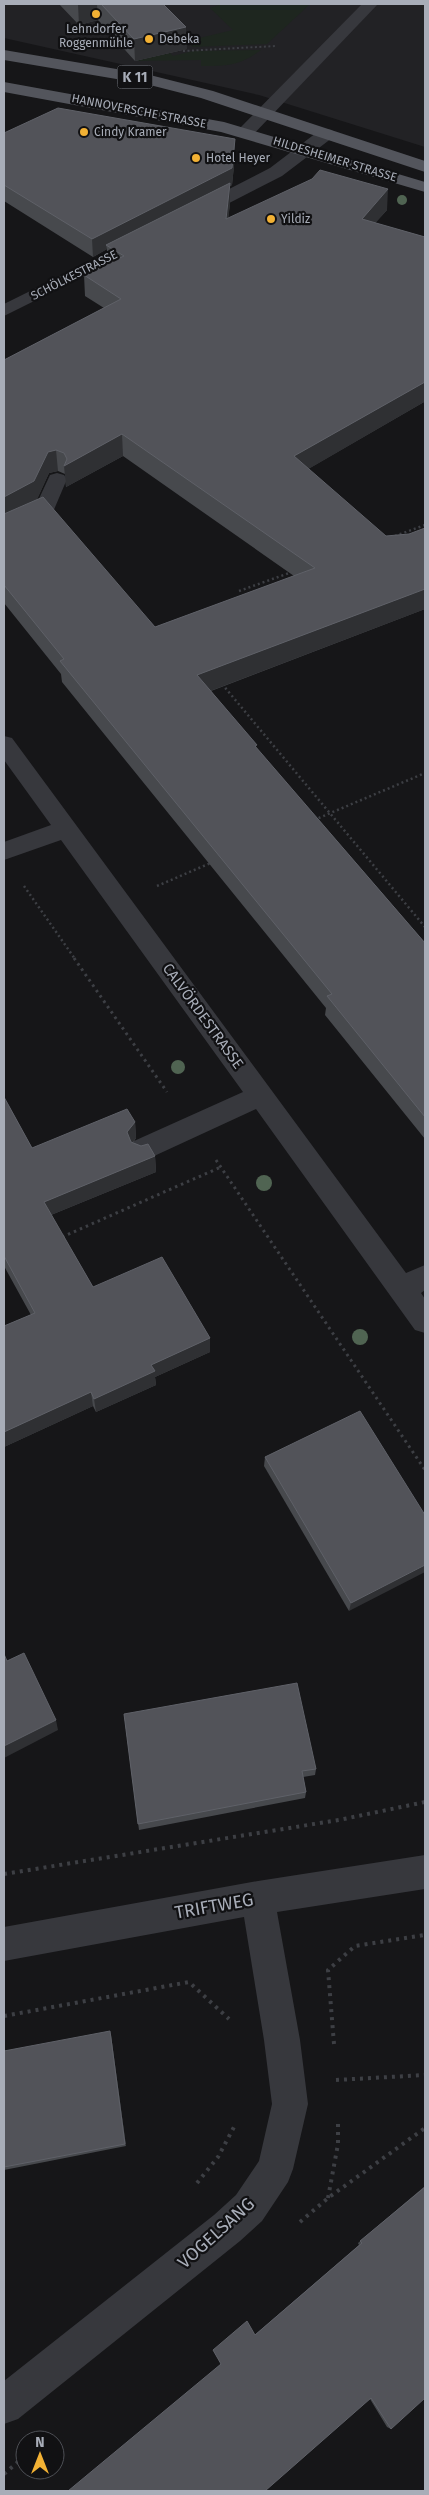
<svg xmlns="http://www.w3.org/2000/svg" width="429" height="2495" viewBox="0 0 429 2495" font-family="'Fira Sans',sans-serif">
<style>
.built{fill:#222225}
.green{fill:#1e261f}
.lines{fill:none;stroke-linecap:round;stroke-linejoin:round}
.path-far3{stroke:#3d3f44;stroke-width:2;stroke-dasharray:2 2.5;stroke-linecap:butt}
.path-far2{stroke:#3d3f44;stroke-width:2.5;stroke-dasharray:2 3;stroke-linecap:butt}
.path-far1{stroke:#3d3f44;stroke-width:3;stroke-dasharray:2.5 4;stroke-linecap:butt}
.path{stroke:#3d3f44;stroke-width:4;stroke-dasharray:3 5;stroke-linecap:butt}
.minor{fill:#37383d;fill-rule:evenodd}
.major{fill:#53555c;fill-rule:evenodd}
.tree{fill:#506452}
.wall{fill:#47494d;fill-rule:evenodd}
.shaded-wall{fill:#2f3033}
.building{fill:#525359;stroke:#5f6168}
.poi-dot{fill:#f2b134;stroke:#111113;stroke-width:2}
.labels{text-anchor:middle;stroke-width:4.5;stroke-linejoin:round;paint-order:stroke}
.far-poi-label{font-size:12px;fill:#a8adb8;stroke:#111113;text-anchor:start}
.far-street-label{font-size:12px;fill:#a8adb8;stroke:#111113}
.shield{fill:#111113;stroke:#7b7e86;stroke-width:1}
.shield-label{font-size:14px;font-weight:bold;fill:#a8adb8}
.street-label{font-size:15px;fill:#a8adb8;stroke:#111113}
.near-street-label{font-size:18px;fill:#a8adb8;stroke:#111113}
</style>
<rect width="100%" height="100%" fill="#161618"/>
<polygon class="built" points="4,4 425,4 425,147 259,95 4,38"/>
<g class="green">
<polygon points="222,4 305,4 309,5 267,44 193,47 187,41 233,30 210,8"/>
<path d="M261,50C239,66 227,66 201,66V60L135,61L170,53L173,56L193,51Z"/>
</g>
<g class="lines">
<polyline class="path-far3" points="183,51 276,46"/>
<g class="path-far2">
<polyline points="395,536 425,525"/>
<polyline points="239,591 292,572"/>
<polyline points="222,684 425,927"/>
<polyline points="314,820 425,773"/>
<polyline points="24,886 75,959"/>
<polyline points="157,886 213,862"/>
</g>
<g class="path-far1">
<polyline points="74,958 167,1092"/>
<polyline points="216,1160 425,1470"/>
<polyline points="62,1237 221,1167"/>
</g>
<g class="path">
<polyline points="4,1874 339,1820 425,1802"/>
<polyline points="4,2016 189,1982 229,2019"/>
<polyline points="334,2044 328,1970 355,1946 425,1935"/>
<polyline points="336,2080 425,2075"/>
<polyline points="197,2183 218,2157 234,2127"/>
<polyline points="328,2198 338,2144 338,2120"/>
<polyline points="300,2222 328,2198 425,2128"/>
<polyline points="4,2474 25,2456"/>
</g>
<g class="minor">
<polygon points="362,4 378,4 251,137 239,137 237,133 239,129"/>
<polygon points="326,129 332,130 334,134 332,138 282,176 204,216 192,216 189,212 192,208 270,168 320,130"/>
<polygon points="141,236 147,237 150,241 147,245 4,316 4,304"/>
<polygon points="57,473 64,475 67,479 53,512 4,535 4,521 37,503 50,475"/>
<polygon points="4,736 12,738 406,1273 425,1265 425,1290 421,1293 425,1299 425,1333 415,1330 256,1109 152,1157 143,1160 134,1157 130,1149 134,1141 243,1092 61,840 4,860 4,842 51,825 4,760"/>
<polygon points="425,1855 425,1889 277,1912 300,2040 308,2104 293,2169 288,2182 262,2221 240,2241 18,2419 4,2424 4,2381 214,2215 236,2195 259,2161 272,2104 264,2040 244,1917 4,1961 4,1927 258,1881"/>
</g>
<g class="major">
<polygon points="4,50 146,74 213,91 425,161 425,172 201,98 146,84 4,60"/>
<polygon points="4,82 224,122 425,182 425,192 221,132 4,92"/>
</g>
</g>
<g class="tree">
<circle cx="402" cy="200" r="5"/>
<circle cx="178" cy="1067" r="7"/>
<circle cx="264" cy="1183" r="8"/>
<circle cx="360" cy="1337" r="8"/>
</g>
<g class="wall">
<polygon points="59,4 166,4 164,4 187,49 135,61 98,20 79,25"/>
<path d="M4,133L235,156L232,185L230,186V204L228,218L387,210L375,223L425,237V403L424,402L308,469L425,609L211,691L257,749L425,943V1139L325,1015L326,1008L62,682L61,674L4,603V360L104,308L85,296L84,275L107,264V249L93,257L4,201ZM123,456L294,576L155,627L37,499L49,473L58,471L65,474L66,487Z"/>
<polygon points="4,1097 32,1148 135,1122 136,1138 133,1143 155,1156 156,1172 51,1215 93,1287 210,1338 210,1352 155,1377 156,1385 96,1412 93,1406 4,1447 4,1326 31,1315 4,1266"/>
<polygon points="265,1457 425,1515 349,1611 264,1466"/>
<polygon points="124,1714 316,1769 315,1775 303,1777 306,1792 305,1798 139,1830"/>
<polygon points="111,2035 126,2146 4,2170 4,2051"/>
<polygon points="425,2186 391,2429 387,2427 370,2399 221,2364 359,2245 358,2243"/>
</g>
<g class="shaded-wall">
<polygon points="78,4 97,4 98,20 79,25"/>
<polygon points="186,27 187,49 135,61 134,39"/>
<polygon points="235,139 235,156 232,185 230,186 230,204 226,240 106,245 107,249 93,257 92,239"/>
<polygon points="388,189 387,210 360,240 362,219"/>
<polygon points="425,382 424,402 293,478 294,456"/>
<polygon points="122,434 123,456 66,487 64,466"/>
<polygon points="56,450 58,471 49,473 36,502 4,519 4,497 48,452"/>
<polygon points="425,589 425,609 197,696 197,675"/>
<polygon points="135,1122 136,1138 128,1148 127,1132"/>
<polygon points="155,1156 156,1172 46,1217 44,1202"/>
<polygon points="210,1338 210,1352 155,1377 156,1385 96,1412 94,1399 151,1365"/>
<polygon points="91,1392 93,1406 4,1447 4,1432"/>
<polygon points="425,1565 425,1572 349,1611 351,1603"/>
<polygon points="56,1720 58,1730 4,1758 4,1746"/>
<polygon points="110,2031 111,2035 126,2146 125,2144"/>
</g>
<g class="building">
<polygon points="101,4 163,4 186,27 134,39"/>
<polygon points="58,108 235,139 232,168 92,239 4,185 4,133"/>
<polygon points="320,170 388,189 362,219 425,237 425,382 294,456 386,536 409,534 425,528 425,589 197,675 257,745 255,746 425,943 425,1117 327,996 332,994 60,661 64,659 4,585 4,514 43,497 155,627 315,568 122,434 64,466 67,459 64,453 56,450 48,452 34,481 4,497 4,360 121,299 84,275 124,256 106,245 230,183 226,219 312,179"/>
<polygon points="4,1097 32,1148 127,1109 135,1122 127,1132 131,1142 141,1146 148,1144 155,1156 44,1202 93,1287 162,1257 210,1338 151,1365 155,1371 94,1399 91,1392 4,1432 4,1326 35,1313 4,1256"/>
<polygon points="360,1411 425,1515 425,1565 351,1603 265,1457"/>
<polygon points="24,1653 56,1720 4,1746 4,1654 7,1661"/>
<polygon points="297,1683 316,1769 302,1771 306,1792 138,1824 124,1714"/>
<polygon points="110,2031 125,2144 4,2167 4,2051"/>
<polygon points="425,2187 425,2398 391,2429 371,2398 265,2491 68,2491 221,2364 213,2350 247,2321 255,2335 362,2243 360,2241"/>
</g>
<g class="poi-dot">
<circle cx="96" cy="14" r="5"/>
<circle cx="149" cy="39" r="5"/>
<circle cx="84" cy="132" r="5"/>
<circle cx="196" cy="158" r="5"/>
<circle cx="271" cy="219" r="5"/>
</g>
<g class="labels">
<g class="far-poi-label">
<text x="96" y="33" text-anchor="middle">Lehndorfer<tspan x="96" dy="14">Roggenmühle</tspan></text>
<text x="159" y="43">Debeka</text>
<text x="94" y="136">Cindy Kramer</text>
<text x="206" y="162">Hotel Heyer</text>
<text x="281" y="223">Yildiz</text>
</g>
<g class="far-street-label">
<text transform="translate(139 111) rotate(11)" y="4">HANNOVERSCHE STRASSE</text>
<text transform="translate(335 159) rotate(17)" y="4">HILDESHEIMER STRASSE</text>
<text transform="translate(74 275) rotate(-27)" y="4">SCHÖLKESTRASSE</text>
</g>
<rect class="shield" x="117.5" y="65.5" width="35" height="23" rx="4"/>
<g class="shield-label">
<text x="135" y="82">K 11</text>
</g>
<g class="street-label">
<text transform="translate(203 1016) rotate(54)" y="5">CALVÖRDESTRASSE</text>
</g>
<g class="near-street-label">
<text transform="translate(214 1906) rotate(-10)" y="6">TRIFTWEG</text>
<text transform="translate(216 2233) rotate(-42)" y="6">VOGELSANG</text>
</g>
</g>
<rect width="429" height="2495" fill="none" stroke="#a8adb8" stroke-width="10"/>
<g transform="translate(40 2455)"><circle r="24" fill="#111113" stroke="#4d4f55"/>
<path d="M0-4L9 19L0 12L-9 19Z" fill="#f2b134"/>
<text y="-8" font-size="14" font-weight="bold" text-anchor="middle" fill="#a8adb8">N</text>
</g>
</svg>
